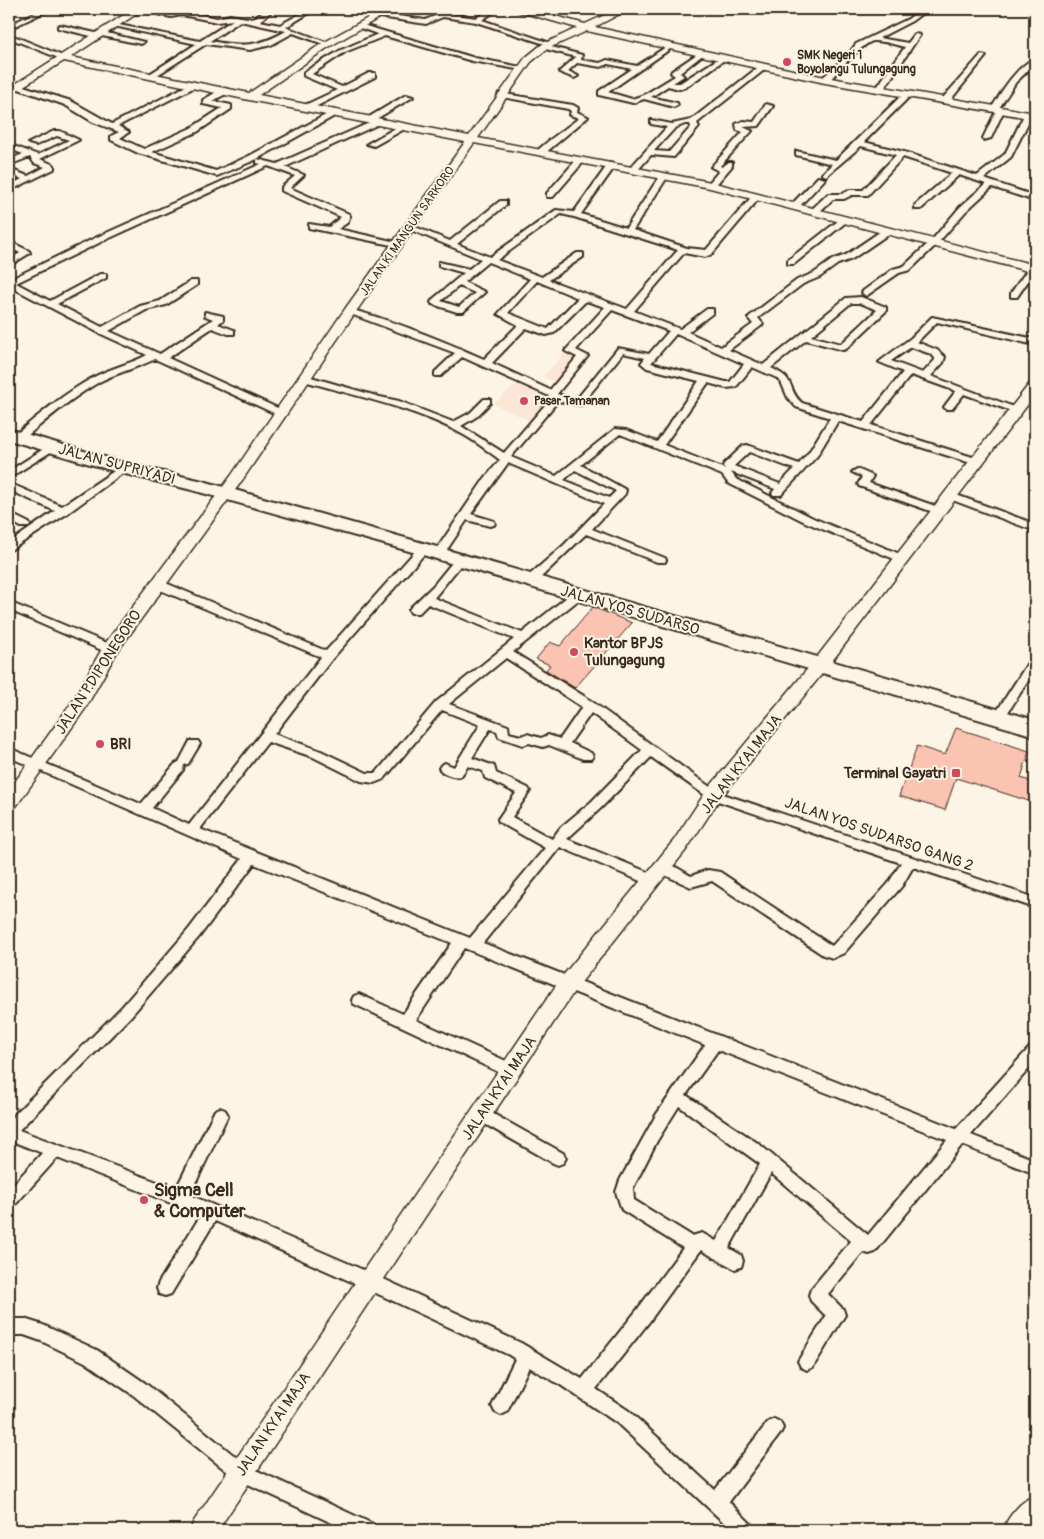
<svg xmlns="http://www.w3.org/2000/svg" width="1044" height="1539" viewBox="0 0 1044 1539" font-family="Pangolin,sans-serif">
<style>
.built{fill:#fce6d5}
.building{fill:#fbc3b1;stroke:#3b2a1e}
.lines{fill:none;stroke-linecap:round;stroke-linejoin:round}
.street-casing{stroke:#3b2a1e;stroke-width:4}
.secondary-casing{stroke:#3b2a1e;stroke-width:3}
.highway-casing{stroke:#3b2a1e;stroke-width:4}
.street{fill:#fcf5e5;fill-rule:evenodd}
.secondary{fill:#fcf5e5;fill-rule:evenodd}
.highway{fill:#fcf5e5;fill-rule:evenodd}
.poi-dot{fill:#d1495b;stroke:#fcf5e5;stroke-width:2}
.labels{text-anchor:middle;stroke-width:4;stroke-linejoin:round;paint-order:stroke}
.far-poi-label{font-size:12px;font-weight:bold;fill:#3b2a1e;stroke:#fcf5e5;text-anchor:start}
.far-street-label{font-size:12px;fill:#3b2a1e;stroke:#fcf5e5}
.street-label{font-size:15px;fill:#3b2a1e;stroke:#fcf5e5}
.poi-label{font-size:15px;font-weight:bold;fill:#3b2a1e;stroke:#fcf5e5;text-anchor:start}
.near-poi-label{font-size:18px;font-weight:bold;fill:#3b2a1e;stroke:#fcf5e5;text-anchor:start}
</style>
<rect width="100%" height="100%" fill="#fcf5e5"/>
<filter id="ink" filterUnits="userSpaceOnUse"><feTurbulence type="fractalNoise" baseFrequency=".02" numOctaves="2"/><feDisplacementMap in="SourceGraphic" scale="10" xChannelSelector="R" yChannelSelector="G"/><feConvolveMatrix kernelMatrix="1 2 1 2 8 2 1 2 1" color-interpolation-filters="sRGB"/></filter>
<g filter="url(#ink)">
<g class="built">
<polygon points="566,351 582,356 558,383 543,377"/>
<polygon points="521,381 554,398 533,422 493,404"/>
</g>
<g class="building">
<polygon points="593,607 632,623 575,688 546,670 550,665 536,659 550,642 560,646"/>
<polygon points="956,728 1029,751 1021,778 1035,783 1035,803 956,778 945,810 899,796 917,746 945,755"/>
</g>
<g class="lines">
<defs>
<g id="street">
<polygon points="43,9 51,9 9,29 9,25"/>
<path d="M136,9L171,13L182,11L217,18L230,15L253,19L267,9H274L260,21L280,25L309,9H316L286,27L331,44L326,45L293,33L271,45L250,50L206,44L151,79L147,77L148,75L196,44L114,26V24L200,41L233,20L217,22L182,15L171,17ZM240,21L286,31C258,47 242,47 210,41Z"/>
<polygon points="360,9 385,12 386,14 425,20 452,9 460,9 451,14 476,18 491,9 498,9 482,20 553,44 548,45 476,22 443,17 426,24 380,17 377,14"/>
<polygon points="724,9 734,9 735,10 732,12"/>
<path d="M921,9H928L912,21L879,38L908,43L915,34L920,35L882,92L875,90L905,47C896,45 884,41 874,41C864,41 837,73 828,82H822V78L849,54L856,44L908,19Z"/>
<polygon points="359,24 475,58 526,68 522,70 472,61 385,36 345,52 312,74 342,87 369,73 375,73 375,77 309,110 303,110 303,106 337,90 304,76 304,72 341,50 378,34 357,27 357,25"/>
<polygon points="60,25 100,34 103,32 144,42 141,44 102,36 99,38 58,28 58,26"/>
<polygon points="9,34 65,57 67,58 61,59 9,38"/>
<polygon points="544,45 582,55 581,60 600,63 607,60 637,66 669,45 673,45 673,47 608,92 632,99 644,95 675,76 671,73 672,71 700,52 705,53 680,73 684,76 673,83 680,83 721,57 727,58 686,87 679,89 668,86 651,97 677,103 678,105 674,107 644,99 633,103 599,95 599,91 632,69 608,64 601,67 577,63 568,71 578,76 574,78 559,72 576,57 542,48 541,47"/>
<polygon points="981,55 986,56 948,103 942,103 942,99"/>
<path d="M1035,58V64L1016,82L999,108L1004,110L991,138L984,140L983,138L996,111L991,109C1002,91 1015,68 1035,58Z"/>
<path d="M761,65L768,67L697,123L699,127L674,157L651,155L636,172H630V168L667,127L651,124V120L672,124L691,120ZM685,124H690L691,127L669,152L654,151L675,128Z"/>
<polygon points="190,84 197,86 118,126 129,132 120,138 144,149 191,128 222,108 203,104 203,100 220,90 226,90 226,94 212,101 231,105 231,109 197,132 152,152 216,171 249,156 333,111 340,113 255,160 217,176 138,153 111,140 111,136 119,132 93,122 65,105 13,87 20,85 71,101 112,124"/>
<path d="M499,93L573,105L578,108L577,112L588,117L544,154H538V150C551,138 565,129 579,118L570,115L571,111L568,109L502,97L498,95Z"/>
<polygon points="904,93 911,95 864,142 904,152 977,176 1005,154 1024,115 1031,113 1032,115 1011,157 984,179 1035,196 1035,201 992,187 966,211 937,244 910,270 899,273 866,296 862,293 863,291 893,269 904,266 932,240 960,207 986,184 959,175 921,209 915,209 915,205 952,173 903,157 868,195 852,195 844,199 833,199 818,213 812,213 812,209 828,194 842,194 850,190 863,190 896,155 861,146 826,176 822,174 832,164 796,155 796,151 836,160"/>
<polygon points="406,95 413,97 371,122 364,120"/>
<polygon points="766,104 773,106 759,126 743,127 752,131 720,166 722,167 729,162 732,162 732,166 714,187 708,187 707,185 719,171 711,167 743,132 737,130 736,124 743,121 754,122"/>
<path d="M376,120L380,122L379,124L285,167L304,175L290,188L349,214L350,216L347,223L338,229L401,243V247L309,228V224L329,227L341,217L282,191V187L295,176L268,166L101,242L16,283L50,301L100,274H106V278L57,304L102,327L140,306L160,301L191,281H197V285L166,305L146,310L109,331L160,354L213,319L205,316V312L223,316V320L218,324L234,330V334H228L212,328L168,358L284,411V415H278L155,359C137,368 119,372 101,381C72,397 48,419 23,439H15V435C40,414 65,393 94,377C111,368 130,364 147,355L99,333L9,286V280L95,238L261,164L257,163V159L277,164Z"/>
<polygon points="401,125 408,127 374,146 367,144"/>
<polygon points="54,131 60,131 79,140 40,159 54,165 54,169 9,191 9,186 22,179 9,174 9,169 28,176 45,167 34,163 30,157 9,165 9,160 23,154 9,149 9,144 38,155 69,140 57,136 36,145 29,143"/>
<polygon points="578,158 585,160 553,197 547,197 547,193"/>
<path d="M609,163L616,165L581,214L626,228L661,174H667L668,176L633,230L687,248L706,250L754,194L761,196L712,254L705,257L684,253L634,311L680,329L707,309H713V313L688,332L721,347L753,324L748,318L750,316L797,280L814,273L832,260L846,255L884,229H890V233L852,259L838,264L820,277L803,284L758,318L763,324L761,326L729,350L763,365L846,298L861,297L886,307V311L846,349L843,350L806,340L771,368C798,380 786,389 802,403L863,422L903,372L879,362L911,338L932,317L1035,339V345L937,322L917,342L937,350L945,357L943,363L931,376L1022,410L1017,413L1014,412L964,394L952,409H946L944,407L956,391L911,375L871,425L982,460V464H974L838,421L817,456L781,495H773L772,493L775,489L731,472L736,479L813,518L907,557L908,559L907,561H899L805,522L728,483L722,475L620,434L581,465L626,490L625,494L592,529L665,558L666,560L665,562H657L586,534L534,584H526L524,581L526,578L564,545L604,504L508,463L471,514L494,521L495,523L494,525L490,526L467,520L442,557H434L433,555L434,553L485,478L500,460C488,451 475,441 462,434C413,407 354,396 301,380L299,378L304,375L380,397L399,401L453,422L470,413L484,399H490V403L476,417L461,426L504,453L551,398L549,396L462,357L441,376H435V372L455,353L345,312L349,309C395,321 441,340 484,359L518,325L498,314L530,279L488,262L464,282L485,292L463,312H457L432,304L431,302L433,299L464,273L439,266V262L469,269L481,259L406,228L413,226L450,241L500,201H506V205L457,244L490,257L556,210L574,212ZM561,214L574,217L678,250L627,309L549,280L583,257V253H577L542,277L497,260ZM537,281L578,298L548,329L508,313ZM459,286L475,293L459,307L441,301ZM586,301L605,307L565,351L577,357L550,390L492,363L526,328L546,335L554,333ZM851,303H860L877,310L841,344L811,336ZM612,310L669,331L649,354L618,348L576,400L557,394L588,356L576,350ZM676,334L744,364L730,382H726L651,363ZM911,347L931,354L935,358V360L923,373L891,361ZM623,353L645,358L641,363L647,368L699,381L657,442L626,430L615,429L556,476L511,457L558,401L581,405ZM752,367L777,378L781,382L788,398L796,407L830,418L809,452L799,464L747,445L743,446L724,464L723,466L725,469L664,445L708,383L726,388L736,387ZM749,452L794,469L780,484L734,466ZM575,470L616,491L609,498L564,480Z"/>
<polygon points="818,177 825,179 798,208 792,208 792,204"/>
<polygon points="843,217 850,219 794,264 788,264 788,260"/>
<polygon points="9,241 29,251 30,253 9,266 9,260 20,253 9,247"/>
<polygon points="1033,265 1035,266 1035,271 1017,297 1011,297 1011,293 1030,266"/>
<polygon points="53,443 57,444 57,448 9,478 9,471"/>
<polygon points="123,465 128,468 127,470 68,513 9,551 9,543 55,511 9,490 9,483 62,506"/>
<polygon points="857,469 873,476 869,483 944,509 945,511 940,514 936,513 859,486 858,484 862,477 852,472"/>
<polygon points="951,493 1035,524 1035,531 947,498 946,496"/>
<polygon points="9,513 29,523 30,525 29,527 21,527 9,520"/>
<path d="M423,546L427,547L428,549L427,551L332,659L274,734L321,751L367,773H376L436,702L514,639L428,604L419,613H411L409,610L411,607L433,586L455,559L459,557L464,561L434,598L522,633L573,592H581L583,595L581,598L513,652L587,698L717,792L1035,898V908L913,867L902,886L844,953L833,958L823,955L712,881L691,887L656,871L654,867L656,863C667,860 682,871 691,876L708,870L720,872L832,946L888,884L901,863L709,798L651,757L601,808L567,839L655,875L657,879L655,883L650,884L645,883L560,847L483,943L956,1129L1030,1047L1035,1046V1062L971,1135L1035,1160V1174L962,1145L875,1252L869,1254L863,1252L828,1294L843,1309L845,1315L813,1367L807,1370L801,1367L798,1361L826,1316L811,1301L809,1295L811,1289L851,1241L771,1173L729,1248L741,1255L743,1261L741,1267L735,1269L701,1250L649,1322L596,1389L629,1411L715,1490L768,1422L774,1419L780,1422L783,1428L780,1434L729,1502L751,1524L754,1530H732L617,1423L559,1384L529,1367L507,1412L501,1415L495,1412L492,1406L515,1359L509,1355L363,1287L215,1221L171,1294L165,1296L159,1294L157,1288L159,1282L201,1215L57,1158L15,1205L9,1207V1189L42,1153L9,1140V1120L121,1008L189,929L242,859L9,757V748L141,804L175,764L179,762L190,741H198L200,744L188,764L184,765L183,770L152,808L189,825L321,657L153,587L151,584L153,581H161L326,651L419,547ZM506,658L582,707L560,739L548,735L541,738L527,734L521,736L509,733L508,726L449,704ZM442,710L480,725L454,767L445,763L441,765L439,768C442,774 455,778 461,776L468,766L483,771L485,778L516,793L498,819L499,822L545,848L470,938L200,829L268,742L313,757L361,781L374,783L384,779ZM591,713L642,750L591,802L561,827L552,839L512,817L530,791L528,788L496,773L494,766L472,758L490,729L497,731L499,737L523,745L529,743L543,747L549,745L583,759H591L593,756L591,753L570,743ZM254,864L452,943L403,1014L359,994L354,996L352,1000L354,1004L505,1075L510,1077L515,1075L517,1070L515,1065L416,1020L464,948L705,1045L656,1115L620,1180L616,1192L622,1210L683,1248L637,1310L582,1379L521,1343L375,1275L190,1195L228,1115L225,1110L220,1108L215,1110L176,1189L19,1130L131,1016L199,937ZM718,1050L947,1140L868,1235L759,1144L686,1095ZM679,1106L760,1164L716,1241L702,1233L692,1236L634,1200L633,1188L657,1141Z"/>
<polygon points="9,602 114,646 116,649 110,653 106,652 9,610"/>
<polygon points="1035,657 1035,670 1003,720 995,720 993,717 995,714 1031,658"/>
<polygon points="481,1107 563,1153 566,1158 563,1163 558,1165 553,1163 476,1119 473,1114 476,1109"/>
<polygon points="9,1319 24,1319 43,1325 97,1350 145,1383 247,1466 373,1524 376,1530 347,1530 235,1478 133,1395 85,1362 41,1341 24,1335 9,1335"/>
</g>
<g id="secondary">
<polygon points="133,9 144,9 71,57 249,93 321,44 384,9 394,9 327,48 259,95 469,136 525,58 541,45 577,28 517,11 516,9 529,9 585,24 618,9 629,9 595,27 825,77 1035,113 1035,119 825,83 587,31 547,49 531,62 478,138 711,182 1035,265 1035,273 710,188 474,143 355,313 241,482 117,652 85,709 15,808 9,810 9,790 73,701 104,645 231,476 345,309 465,142 249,100 64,61 9,95 9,88"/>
<polygon points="1035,382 1035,395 826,669 719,800 686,850 575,990 218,1530 190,1530 194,1521 561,978 674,840 707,790 814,661 1030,383"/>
<path d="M1035,1495V1527L1033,1530H1003C1008,1516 1021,1501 1035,1495Z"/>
</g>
<polygon id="highway" points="9,429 128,464 203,481 430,545 1035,720 1035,736 416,553 192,490 117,472 9,440"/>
</defs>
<use href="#street" class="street-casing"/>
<use href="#secondary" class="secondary-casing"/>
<use href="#highway" class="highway-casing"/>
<use href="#street" class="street"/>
<use href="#secondary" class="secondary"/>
<use href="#highway" class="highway"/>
</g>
</g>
<g class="poi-dot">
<circle cx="787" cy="62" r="5"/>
<circle cx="524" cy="401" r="5"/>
<circle cx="574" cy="652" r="5"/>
<circle cx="100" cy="744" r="5"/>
<rect x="951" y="768" width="10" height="10" rx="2.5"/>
<circle cx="144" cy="1200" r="5"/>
</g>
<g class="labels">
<g class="far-poi-label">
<text x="797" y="59">SMK Negeri 1<tspan x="797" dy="14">Boyolangu Tulungagung</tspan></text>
<text x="534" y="405">Pasar Tamanan</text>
</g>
<g class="far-street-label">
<text transform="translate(407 231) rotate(-55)" y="4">JALAN KI MANGUN SARKORO</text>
</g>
<g class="street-label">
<text transform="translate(117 464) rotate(15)" y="5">JALAN SUPRIYADI</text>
<text transform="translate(630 610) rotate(16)" y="5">JALAN YOS SUDARSO</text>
<text transform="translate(98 672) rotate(-57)" y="5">JALAN P.DIPONEGORO</text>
<text transform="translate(741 764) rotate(-52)" y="5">JALAN KYAI MAJA</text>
<text transform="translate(879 834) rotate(19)" y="5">JALAN YOS SUDARSO GANG 2</text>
<text transform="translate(499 1088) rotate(-56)" y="5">JALAN KYAI MAJA</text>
<text transform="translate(273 1424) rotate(-56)" y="5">JALAN KYAI MAJA</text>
</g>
<g class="poi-label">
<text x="584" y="648">Kantor BPJS<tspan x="584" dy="17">Tulungagung</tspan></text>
<text x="110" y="749">BRI</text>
<text x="946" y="778" text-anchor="end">Terminal Gayatri</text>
</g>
<g class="near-poi-label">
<text x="154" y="1196">Sigma Cell<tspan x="154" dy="21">&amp; Computer</tspan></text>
</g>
</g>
<rect width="1044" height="1539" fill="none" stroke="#fcf5e5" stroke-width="30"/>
<rect x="15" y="15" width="1014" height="1509" fill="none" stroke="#3b2a1e" stroke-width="2" filter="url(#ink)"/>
</svg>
